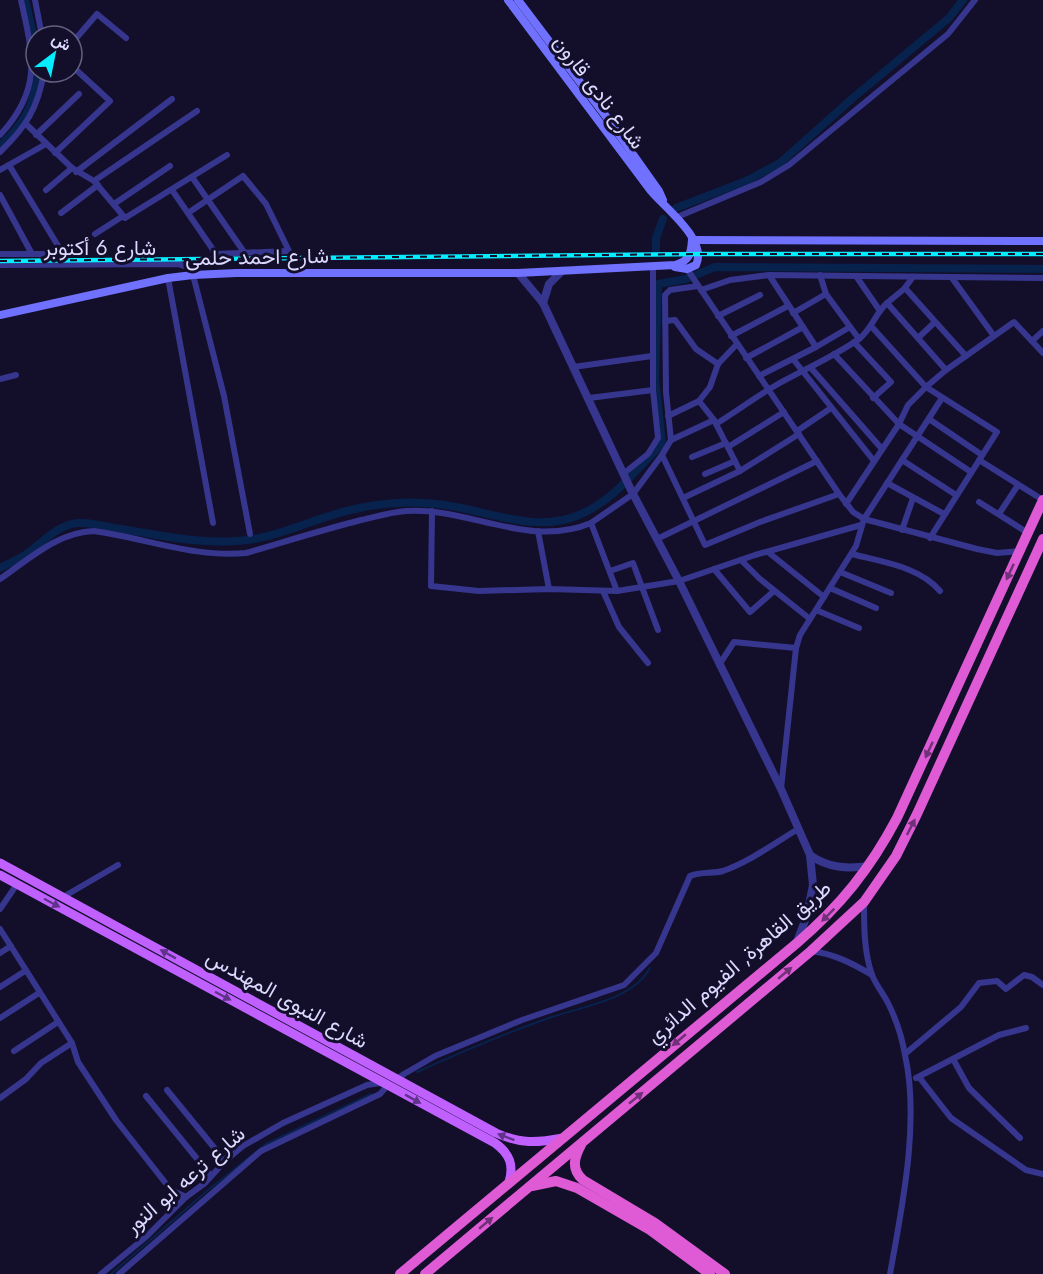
<svg xmlns="http://www.w3.org/2000/svg" width="1043" height="1274" viewBox="0 0 1043 1274" font-family="Jost,Vazirmatn,sans-serif">
<style>
.lines{fill:none;stroke-linecap:round;stroke-linejoin:round}
.stream{stroke:#07224d;stroke-width:2}
.canal{stroke:#07224d;stroke-width:8}
.minor{stroke:#37368e;stroke-width:6}
.tertiary{stroke:#37368e;stroke-width:8}
.secondary{stroke:#7071ff;stroke-width:8}
.primary{stroke:#bf60ff;stroke-width:9}
.trunk{stroke:#df5ad5;stroke-width:10}
.rail-casing{stroke:#05edff;stroke-width:4.5}
.rail{stroke:#130f2b;stroke-width:2;stroke-dasharray:7;stroke-linecap:butt}
.oneway{fill:#6f3177}
.oneway2{fill:#60338a}
.labels{text-anchor:middle;stroke-width:6;stroke-linejoin:round;paint-order:stroke}
.street-label{font-size:21px;fill:#dcd9ff;stroke:#130f2b}
</style>
<rect width="100%" height="100%" fill="#130f2b"/>
<g class="lines">
<g class="stream">
<path d="M417,1072C459,1053 506,1033 549,1018C580,1007 633,1000 650,968"/>
<polyline points="111,1274 208,1190 266,1144 371,1094"/>
</g>
<g class="canal">
<polyline points="25,0 36,46"/>
<path d="M0,146C27,121 32,108 39,72"/>
<polyline points="676,208 746,181 780,163 854,97 949,18 963,0"/>
<polyline points="656,251 656,238 663,219"/>
<path d="M0,568C9,563 20,559 28,553C43,542 59,524 78,523C90,522 103,526 114,528C155,534 195,544 236,541C278,539 315,517 355,509C380,503 410,501 436,504C483,508 533,535 579,515C615,500 635,470 662,444L655,378L658,284L686,279L715,267L1043,269"/>
</g>
<g class="minor">
<polyline points="35,0 42,36"/>
<polyline points="72,43 97,14 126,38"/>
<polyline points="26,124 72,168 94,181 197,111"/>
<path d="M0,135C43,89 33,55 21,0"/>
<polyline points="36,135 79,94"/>
<path d="M0,152C26,127 38,108 44,72"/>
<polyline points="55,153 110,101 72,66"/>
<polyline points="9,165 63,254"/>
<polyline points="0,170 46,144"/>
<polyline points="76,172 172,99"/>
<polyline points="192,177 244,252"/>
<polyline points="94,181 125,218 227,155"/>
<polyline points="46,190 72,168"/>
<polyline points="172,190 216,254 289,251 266,204 243,176 188,213"/>
<polyline points="0,195 32,254"/>
<polyline points="114,204 170,166"/>
<polyline points="61,213 98,185"/>
<polyline points="677,217 761,182 789,165 948,34 975,0"/>
<polyline points="95,234 123,216"/>
<polyline points="0,254 81,254"/>
<polyline points="0,265 178,264 189,267 198,274"/>
<polyline points="685,266 839,494 853,512 864,519 977,549 997,553 1020,551"/>
<polyline points="193,275 224,396 250,534"/>
<polyline points="769,275 816,347"/>
<polyline points="820,275 826,294 859,339"/>
<polyline points="856,276 880,311"/>
<polyline points="168,278 213,523"/>
<polyline points="952,278 994,336"/>
<polyline points="905,288 966,356"/>
<polyline points="701,290 730,280 769,275 1043,278"/>
<polyline points="887,303 904,289 913,277"/>
<polyline points="793,313 826,294"/>
<polyline points="718,316 760,295"/>
<polyline points="665,321 675,320 696,349 718,364 737,344"/>
<polyline points="871,326 926,387 946,370 1014,322 1043,353"/>
<polyline points="731,336 788,306"/>
<polyline points="918,338 935,322"/>
<polyline points="1032,341 1043,331"/>
<polyline points="854,342 891,382 873,398"/>
<polyline points="834,354 899,424 971,472"/>
<polyline points="746,358 803,327"/>
<polyline points="793,359 874,461"/>
<polyline points="573,367 652,356"/>
<polyline points="811,368 882,449"/>
<polyline points="759,376 816,347 850,327"/>
<polyline points="0,379 16,375"/>
<polyline points="589,398 653,390"/>
<polyline points="699,401 710,387 718,364"/>
<polyline points="668,416 699,401 714,420 740,471"/>
<polyline points="929,419 982,455"/>
<path d="M716,424C737,411 757,396 778,384C805,369 833,357 859,339C871,330 875,314 887,303L946,370"/>
<polyline points="797,431 831,408"/>
<polyline points="671,440 714,420"/>
<polyline points="728,447 784,412"/>
<polyline points="662,455 705,545 760,522 839,494"/>
<polyline points="692,457 726,443"/>
<polyline points="902,460 956,495"/>
<polyline points="979,460 1043,500"/>
<polyline points="623,474 648,454 658,438 653,390 653,267"/>
<polyline points="705,474 735,461"/>
<polyline points="887,483 944,514"/>
<polyline points="683,498 740,471 799,434"/>
<polyline points="979,502 1028,533"/>
<polyline points="846,504 899,424 908,405 926,387 997,432 930,538"/>
<polyline points="432,511 431,586 479,591 549,589 617,591"/>
<polyline points="999,514 1018,485"/>
<polyline points="591,523 633,494 662,455 671,440 666,392 665,295 670,290 698,286"/>
<polyline points="902,530 913,498"/>
<polyline points="538,531 549,589"/>
<polyline points="657,539 817,461"/>
<polyline points="768,552 824,597"/>
<path d="M852,554C881,562 919,566 940,591"/>
<polyline points="741,560 760,579 810,619"/>
<polyline points="714,569 750,612 774,591"/>
<polyline points="610,571 633,563 658,630"/>
<polyline points="840,572 891,593"/>
<path d="M0,579C29,559 58,532 94,531C144,538 195,558 246,553C284,542 322,530 361,520C375,517 391,512 406,511C468,507 529,549 591,523L617,591L679,581L755,555L861,525"/>
<polyline points="830,588 876,608"/>
<polyline points="603,591 619,627 648,663"/>
<polyline points="816,610 859,628"/>
<polyline points="719,665 734,642 796,648"/>
<polyline points="781,789 796,648 800,635 856,546 864,519 942,398"/>
<polyline points="63,897 118,865"/>
<path d="M864,902C864,927 864,952 872,975C876,985 883,993 888,1003C896,1019 902,1037 905,1055C920,1122 902,1207 890,1274"/>
<polyline points="0,909 17,884"/>
<polyline points="0,929 72,1043 78,1062 116,1120 171,1190 186,1197"/>
<path d="M811,951C834,954 852,963 872,975"/>
<polyline points="0,953 11,946"/>
<polyline points="0,987 25,971"/>
<polyline points="0,1018 39,993"/>
<polyline points="14,1051 58,1022"/>
<polyline points="905,1054 961,1007 979,983 997,981 1006,989 1024,975 1032,977 1043,985"/>
<polyline points="953,1059 969,1088 1020,1138"/>
<polyline points="919,1077 951,1118 1026,1170 1043,1174"/>
<polyline points="916,1078 999,1035 1026,1028"/>
<path d="M397,1079L404,1074L435,1056L522,1020L624,985L656,953L690,876C700,871 712,874 723,871C749,862 775,843 798,829"/>
<polyline points="167,1090 225,1161"/>
<polyline points="146,1096 211,1176"/>
<polyline points="0,1098 26,1079 41,1063 72,1043"/>
<polyline points="101,1274 147,1236 186,1197 205,1183 225,1161 243,1146 283,1123 367,1085 380,1083 388,1085 380,1094 261,1151 119,1274"/>
</g>
<g class="tertiary">
<polyline points="518,273 543,303 631,490 679,581 781,789 810,855 813,885 807,915 797,942"/>
<polyline points="543,303 549,284 562,271"/>
<path d="M810,855C828,868 847,869 868,866"/>
</g>
<g class="secondary">
<path d="M508,0L651,191C665,208 708,240 696,265L687,269L675,267"/>
<polyline points="518,0 608,119 659,191 663,200"/>
<polyline points="692,240 1043,241"/>
<path d="M0,315L168,278L193,275L236,273H518L675,265C690,261 691,253 692,240"/>
</g>
<g class="primary">
<path d="M0,863L496,1133C521,1144 536,1143 563,1138"/>
<path d="M0,875L495,1143C510,1154 514,1165 509,1182"/>
</g>
<g class="trunk">
<path d="M581,1145C574,1158 571,1169 583,1180L655,1223L725,1274"/>
<polyline points="532,1186 556,1181 577,1188 650,1230 710,1274"/>
<path d="M400,1274L797,943C841,905 870,869 897,818L1043,500"/>
<polyline points="425,1274 811,951 864,902 896,856 917,814 1043,539"/>
</g>
<defs>
<polyline id="rail" points="0,261 699,254 1043,254"/>
</defs>
<use href="#rail" class="rail-casing"/>
<use href="#rail" class="rail"/>
</g>
<defs><path id="oneway-solid" d="M-6-.8H1V-3.2L6.5 0L1 3.2V.8H-6Z" transform="scale(1.5)"/></defs>
<g class="oneway">
<use href="#oneway-solid" transform="translate(1010 572) rotate(115)"/>
<use href="#oneway-solid" transform="translate(929 750) rotate(115)"/>
<use href="#oneway-solid" transform="translate(911 827) rotate(-63)"/>
<use href="#oneway-solid" transform="translate(828 915) rotate(135)"/>
<use href="#oneway-solid" transform="translate(785 973) rotate(-40)"/>
<use href="#oneway-solid" transform="translate(679 1040) rotate(140)"/>
<use href="#oneway-solid" transform="translate(636 1098) rotate(-39)"/>
<use href="#oneway-solid" transform="translate(486 1223) rotate(-40)"/>
</g>
<g class="oneway2">
<use href="#oneway-solid" transform="translate(52 903) rotate(28)"/>
<use href="#oneway-solid" transform="translate(168 954) rotate(-151)"/>
<use href="#oneway-solid" transform="translate(223 996) rotate(28)"/>
<use href="#oneway-solid" transform="translate(413 1099) rotate(29)"/>
<use href="#oneway-solid" transform="translate(506 1137) rotate(-159)"/>
</g>
<g class="labels">
<g class="street-label">
<text transform="translate(599 92) rotate(53)" y="7">شارع نادى قارون</text>
<text x="100" y="255">شارع 6 أكتوبر</text>
<text transform="translate(257 257) rotate(-1)" y="7">شارع احمد حلمى</text>
<text transform="translate(739 962) rotate(-41)" y="7">طريق القاهرة, الفيوم الدائري</text>
<text transform="translate(287 999) rotate(29)" y="7">شارع النبوى المهندس</text>
<text transform="translate(185 1180) rotate(-41)" y="7">شارع ترعه ابو النور</text>
</g>
</g>
<g transform="translate(54 54) rotate(32)"><circle r="28" fill="#130f2b" stroke="#636080" stroke-width="1.5"/>
<path d="M0-4.5L10 22L0 15L-10 22Z" fill="#05edff"/>
<text y="-9" font-size="16" font-weight="bold" text-anchor="middle" fill="#dcd9ff">ش</text>
</g>
</svg>
